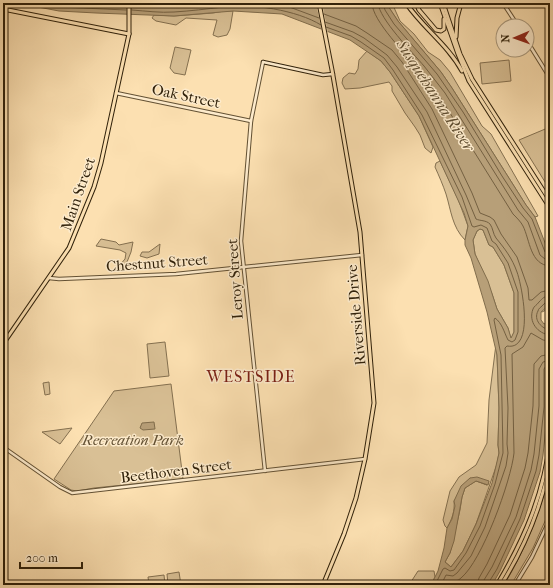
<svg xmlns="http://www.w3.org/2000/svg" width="553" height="588" viewBox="0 0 553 588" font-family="'IM FELL French Canon',serif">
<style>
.green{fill:#d9c095;stroke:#847050}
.water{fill:#b79f78;stroke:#816d4c;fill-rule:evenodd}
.pier{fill:#fce0b1}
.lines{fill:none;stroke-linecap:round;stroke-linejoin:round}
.shore{stroke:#746041;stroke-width:1}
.stream{stroke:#816d4c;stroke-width:1}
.tertiary-casing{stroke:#635134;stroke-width:4.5}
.secondary-casing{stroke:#30210a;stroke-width:4.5}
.primary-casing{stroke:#30210a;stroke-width:5}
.tertiary{stroke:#fdebcc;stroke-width:2.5}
.secondary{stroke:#fdebcc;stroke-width:2.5}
.primary{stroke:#fce0b1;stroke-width:3}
.labels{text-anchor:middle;stroke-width:3;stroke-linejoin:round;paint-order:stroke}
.street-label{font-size:15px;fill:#30210a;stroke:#fdebcc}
.park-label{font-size:15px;font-style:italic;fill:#635134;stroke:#fdebcc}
.water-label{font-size:16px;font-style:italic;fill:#5f4d30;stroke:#fdebcc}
.neighbourhood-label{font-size:16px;letter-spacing:1px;fill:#7a1f14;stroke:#fdebcc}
</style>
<rect width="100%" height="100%" fill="#fce0b1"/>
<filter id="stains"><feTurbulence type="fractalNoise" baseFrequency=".005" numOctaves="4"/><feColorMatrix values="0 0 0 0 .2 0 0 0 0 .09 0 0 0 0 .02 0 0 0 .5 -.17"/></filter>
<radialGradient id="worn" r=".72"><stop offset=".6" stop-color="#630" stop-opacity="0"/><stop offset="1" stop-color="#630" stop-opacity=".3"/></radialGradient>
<g class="green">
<polygon points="386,3 392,3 400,21 414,34 428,52 440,60 450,72 482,126 491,134 538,216 535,217 526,205 452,88 441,72 398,21"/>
<polygon points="224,11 233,11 230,29 227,35 218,37 213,35 217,20 186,18 176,25 156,21 152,18 154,15 174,16 213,13"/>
<polygon points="175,47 191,50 185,75 174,73 170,68"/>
<polygon points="367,51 381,61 390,72 419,116 433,147 431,153 425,148 420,135 415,127 405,113 392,91 392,86 389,82 360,88 345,89 342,83 343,78 349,73 355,74 358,69 359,60"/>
<polygon points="509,60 511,81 482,84 480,63"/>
<polygon points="550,127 550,190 519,140"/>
<path d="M440,161L458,199L468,226L465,240C452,227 451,210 446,194C443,185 439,176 435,167L436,163Z"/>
<polygon points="480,229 483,230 489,245 493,247 504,265 514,293 514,332 511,339 508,328 497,309 492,294 475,254 473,240 477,231"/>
<polygon points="101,239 116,242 119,245 133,242 131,252 125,267 120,269 119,266 125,259 126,253 120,250 96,246"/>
<polygon points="160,244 159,254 147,258 140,256 142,252 149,252"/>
<path d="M550,316V400L548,407C548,378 549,351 548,322L549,317Z"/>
<polygon points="165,342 169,376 150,378 147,344"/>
<path d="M496,344L497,355L499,408L498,445L499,453L497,464L476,524L463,551L451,567L445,562L450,553L460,510L462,497L465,488L476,481L487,485L470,478L454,501C455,511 452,519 447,528L445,526L443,520L450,491L459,477L476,465L487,443L489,400Z"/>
<polygon points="49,382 50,394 45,395 43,383"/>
<polygon points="171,384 183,479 94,488 77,491 71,490 54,479 114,391"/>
<polygon points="72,428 60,444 42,432"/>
<path d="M550,473V493L547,497V504L550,507V510L533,548L511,585H504C525,550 540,513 550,473Z"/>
<polygon points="418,571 434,571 435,577 431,585 409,585"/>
<polygon points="179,572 181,585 168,585 167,574"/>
<polygon points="164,575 165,585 149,585 148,577"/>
</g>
<g class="water">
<path d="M17,3H386L398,21L441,72L452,88L526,205L535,217L549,253L550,299L547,307L541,312V320L544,324L548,322L550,362L548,370V407L543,455L540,472L524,520L500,571L492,585H431L438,571L444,548L447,528L452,519L455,506L454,501L461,486L470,478L477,477L489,481L488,485L476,481L465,488L462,497L454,541L450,553L445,562L451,567L463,551L476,524L492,483L499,453L498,445L499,408L497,355L487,312L471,258L465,245V240L468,226L464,213L419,116L390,72L381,61L350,40L282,14L233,11L174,16L96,13L59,11ZM480,229L483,230L489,245L493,247L504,265L514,293V332L511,338L508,328L497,309L488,281L475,254L473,240L477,231Z"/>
<polygon points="154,422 155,429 143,430 140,428 142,423"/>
</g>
<polygon class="pier" points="316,3 322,3 328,34 322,32"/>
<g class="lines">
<g class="shore">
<polyline points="36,3 60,7 126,10"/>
<polyline points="75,3 126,5"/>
<polyline points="262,3 284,5 319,18"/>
<path d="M372,3C372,21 407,55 419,70C427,78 433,88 440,97L513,214C517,218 521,222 523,226C530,240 530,265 550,266"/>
<path d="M378,3C379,19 413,53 424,66C431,75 438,84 445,93L518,210L528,222L540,255L545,259L550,260"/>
<polyline points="383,3 385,10 394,24 437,74 463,112 502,176 523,208 532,219 545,252 550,255"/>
<polyline points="132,5 173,7 217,3"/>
<path d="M132,10C146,11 160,13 174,12C190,11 207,9 223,7C251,3 297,10 321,25"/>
<polyline points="324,14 356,26 367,33 392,50 402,62 432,109 472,193 480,213 490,217 494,220 501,234 517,257 528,288 529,300 532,300 541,292 550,290"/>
<path d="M325,22L353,32L364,38L387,55L397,67L427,112L466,195L476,219C480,221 486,220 490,224C493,228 493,234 496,238C505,249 512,258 517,272C522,286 535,351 507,346L505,348L508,408L507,444L508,453L506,466L485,527L471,556L457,573L453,576L446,575L441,585"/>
<path d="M326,27L351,36L361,42L384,58L393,70L422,115L462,197L472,226L474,227L481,225L487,228L492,241L496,244L508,263L518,292V332L515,340L512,342L508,340C504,332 502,323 495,318L494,320L501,355L503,453L495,484L480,526L466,553L454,570L450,571L445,568L443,569L435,585"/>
<path d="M550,296C544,296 543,298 539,302C537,305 534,306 533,309C528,322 538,334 550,335"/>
<path d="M550,301C546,301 545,303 542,306C541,307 538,309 538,311C533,320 542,329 550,330"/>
<path d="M447,585L449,582C454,582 458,581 461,578C482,561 511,481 514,453L512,354L523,347L531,333L543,340L550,341"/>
<polyline points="477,585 479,578 487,564 510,515 525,468 528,453 533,406 534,364 541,356 550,354"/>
<polyline points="483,585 484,580 492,567 516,517 531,470 534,454 539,406 539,369 543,362 550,360"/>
<polyline points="489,585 489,582 497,569 520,519 536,471 539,455 544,407 544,369 546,366 550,365"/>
</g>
<polyline class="stream" points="542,312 548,309 550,309"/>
<defs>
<g id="tertiary">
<polyline points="503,3 518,26"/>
<polyline points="527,41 550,78"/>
<polyline points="263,62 251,121 241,241 265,471"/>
<polyline points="116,93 251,121"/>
<polyline points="49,278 59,279 176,274 362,255"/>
<polyline points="3,447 60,487 72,493 365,459"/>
<polyline points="515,585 532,557 550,519"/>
</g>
<polyline id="secondary" points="263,62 323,75 333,74"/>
<g id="primary">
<polyline points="319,3 332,70 360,232 374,403 365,459 356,498 344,534 323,585"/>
<path d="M406,3C423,28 448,45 462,71"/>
<polyline points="416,3 419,10 436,30 441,31 444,29 444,19"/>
<polyline points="440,3 458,54 469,81 550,208"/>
<polyline points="443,3 460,54 472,79 550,201"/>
<polyline points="3,9 129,34"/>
<polyline points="456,37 457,18 461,3"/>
<polyline points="3,344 69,248 94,187 101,163 129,34 129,3"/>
<path d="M497,585C524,540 544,494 550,441"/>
<path d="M501,585C525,547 541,508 550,464"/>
</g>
</defs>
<use href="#tertiary" class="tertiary-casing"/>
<use href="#secondary" class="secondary-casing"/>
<use href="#primary" class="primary-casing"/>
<use href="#tertiary" class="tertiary"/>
<use href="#secondary" class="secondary"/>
<use href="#primary" class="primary"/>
</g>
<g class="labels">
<g class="street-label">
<text transform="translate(186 96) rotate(12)" y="5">Oak Street</text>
<text transform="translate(78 194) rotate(-71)" y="5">Main Street</text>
<text transform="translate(157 263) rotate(-4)" y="5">Chestnut Street</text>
<text transform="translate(235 279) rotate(-94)" y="5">Leroy Street</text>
<text transform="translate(356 315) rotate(-95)" y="5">Riverside Drive</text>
<text transform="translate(176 471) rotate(-7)" y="5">Beethoven Street</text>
</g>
<g class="park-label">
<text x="133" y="445">Recreation Park</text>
</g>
<g class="water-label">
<text transform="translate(436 95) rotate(57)" y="6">Susquehanna River</text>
</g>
<g class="neighbourhood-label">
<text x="251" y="382">WESTSIDE</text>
</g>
</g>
<rect width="553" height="588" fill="none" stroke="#fce0b1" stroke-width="16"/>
<rect x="4" y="4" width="545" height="580" fill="none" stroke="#30210a" stroke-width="2"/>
<rect x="8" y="8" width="537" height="572" fill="none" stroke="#30210a"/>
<g transform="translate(515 38) rotate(268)"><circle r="19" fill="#fdebcc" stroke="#ab9a7e"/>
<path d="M0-3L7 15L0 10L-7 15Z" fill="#8f2418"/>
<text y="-6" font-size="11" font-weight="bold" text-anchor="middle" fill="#30210a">N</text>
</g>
<path d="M20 562v6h62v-6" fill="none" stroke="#30210a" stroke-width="2"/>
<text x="26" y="562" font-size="12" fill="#30210a" stroke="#fdebcc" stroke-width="3" paint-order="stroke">200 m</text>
<rect width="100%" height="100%" filter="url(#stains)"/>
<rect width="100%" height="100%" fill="url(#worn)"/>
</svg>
